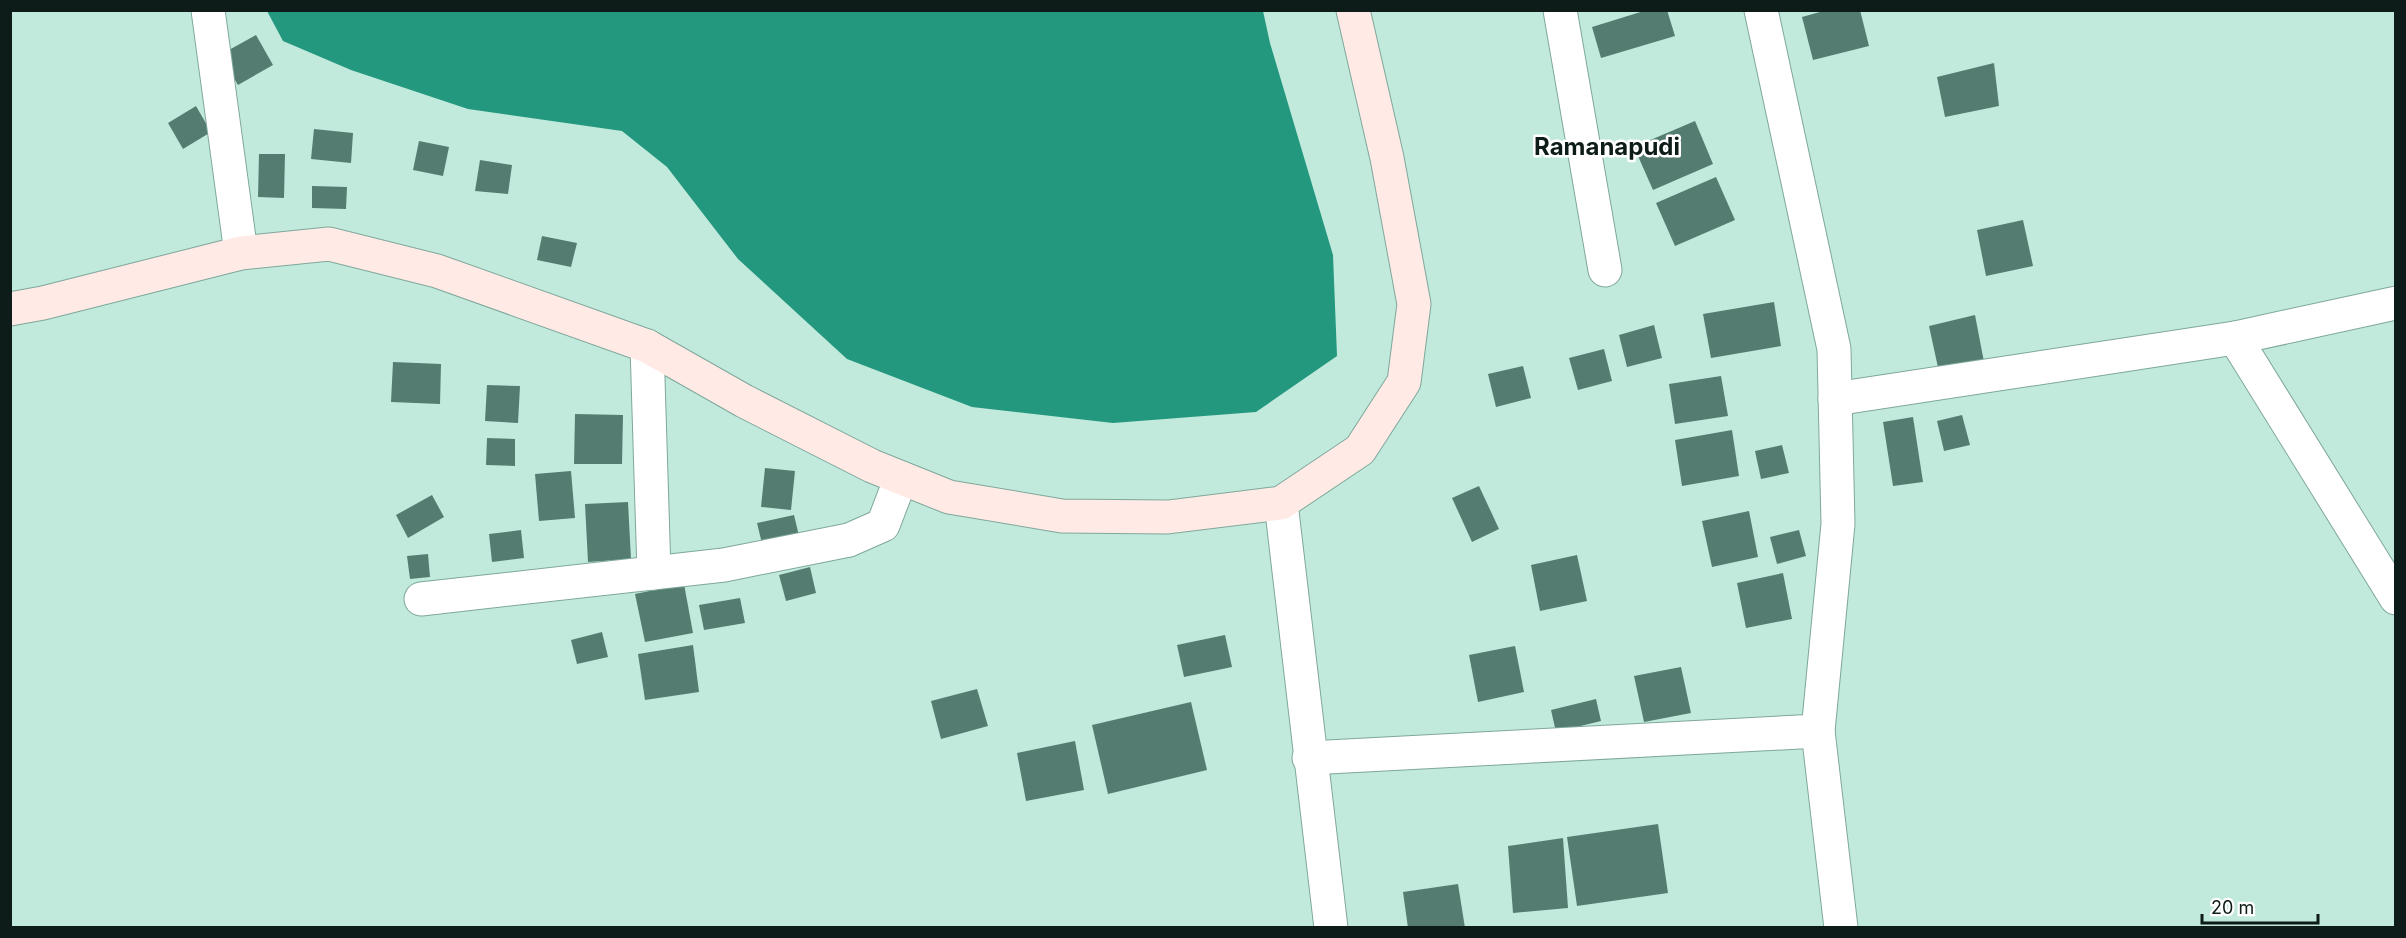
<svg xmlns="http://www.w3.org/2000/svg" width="2406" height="938" viewBox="0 0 2406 938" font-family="Inter,sans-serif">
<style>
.water{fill:#24987e}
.building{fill:#557c70}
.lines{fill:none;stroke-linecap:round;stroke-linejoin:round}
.minor-casing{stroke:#7fa79b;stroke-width:35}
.secondary-casing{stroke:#7fa79b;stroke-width:35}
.minor{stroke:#fff;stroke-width:33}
.secondary{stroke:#ffeae6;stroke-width:33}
.labels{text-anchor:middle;stroke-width:5;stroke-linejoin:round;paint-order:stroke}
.quarter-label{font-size:24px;font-weight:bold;fill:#0d1c18;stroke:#fff}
</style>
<rect width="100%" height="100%" fill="#c1eadd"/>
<polygon class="water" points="267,11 1263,11 1270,43 1333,255 1337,356 1256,412 1113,423 972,407 847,359 738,259 667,167 622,131 468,109 351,70 283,41"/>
<g class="building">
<polygon points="1647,10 1667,10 1675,36 1601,58 1592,27"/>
<polygon points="1827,10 1860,10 1869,46 1813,60 1802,17"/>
<polygon points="256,35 273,65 238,85 220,55"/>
<polygon points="1994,63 1999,106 1945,117 1937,77"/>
<polygon points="196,106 211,132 183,149 168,123"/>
<polygon points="1695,121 1713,164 1653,190 1634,147"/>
<polygon points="314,129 353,133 351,163 311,159"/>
<polygon points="419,141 449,147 443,176 413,170"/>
<polygon points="259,154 285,154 284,198 258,197"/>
<polygon points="480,160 512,165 508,194 475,191"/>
<polygon points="1716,177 1735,220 1675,246 1656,203"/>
<polygon points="312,186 347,187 346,209 312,208"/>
<polygon points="2023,220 2033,266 1986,276 1977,230"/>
<polygon points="542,236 577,243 571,267 537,260"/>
<polygon points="1774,302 1781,346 1711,358 1703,314"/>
<polygon points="1975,315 1984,362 1939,372 1929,326"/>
<polygon points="1654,325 1662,358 1627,367 1619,335"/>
<polygon points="1604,349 1612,381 1578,390 1569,358"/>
<polygon points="393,362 441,364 440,404 391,402"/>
<polygon points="1523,366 1531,398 1496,407 1488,374"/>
<polygon points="1721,376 1728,416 1675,424 1669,384"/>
<polygon points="487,385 520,386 518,423 485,421"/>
<polygon points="575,414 623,415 622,464 574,464"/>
<polygon points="1962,415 1970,445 1944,451 1937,421"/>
<polygon points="1913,417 1923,482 1893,486 1883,422"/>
<polygon points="1732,430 1739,476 1682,486 1675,440"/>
<polygon points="487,438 515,439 515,466 486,465"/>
<polygon points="1782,445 1789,473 1761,479 1755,451"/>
<polygon points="765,468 795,471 791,510 761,507"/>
<polygon points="571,471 575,518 539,521 535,474"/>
<polygon points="1479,486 1499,529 1472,542 1452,498"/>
<polygon points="432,495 444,517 408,538 396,515"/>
<polygon points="628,502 631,559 588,562 585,504"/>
<polygon points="1749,511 1758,557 1712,567 1702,521"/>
<polygon points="794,515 800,540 763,548 757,523"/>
<polygon points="521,530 524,558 492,562 489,534"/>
<polygon points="1799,530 1806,556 1777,564 1770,537"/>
<polygon points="428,554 430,577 410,579 407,556"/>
<polygon points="1577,555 1587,601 1540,611 1531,565"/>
<polygon points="810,567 816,593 786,601 779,575"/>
<polygon points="1783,573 1792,619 1746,628 1737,583"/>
<polygon points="684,584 693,633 645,642 635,594"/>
<polygon points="740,598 745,623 704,630 699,605"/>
<polygon points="602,632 608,657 577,664 571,640"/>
<polygon points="1225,635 1232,667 1184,677 1177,645"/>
<polygon points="693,645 699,692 645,700 638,654"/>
<polygon points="1515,646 1524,692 1478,702 1469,655"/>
<polygon points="1681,667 1691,713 1644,722 1634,676"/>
<polygon points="977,689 988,726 941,739 931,701"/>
<polygon points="1596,699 1601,721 1556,732 1551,710"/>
<polygon points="1191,702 1207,770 1108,794 1092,725"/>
<polygon points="1075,741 1084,790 1026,801 1017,753"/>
<polygon points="1658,824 1668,893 1577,906 1567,837"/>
<polygon points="1563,838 1568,908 1513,913 1508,846"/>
<polygon points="1458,884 1465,928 1408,928 1403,892"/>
</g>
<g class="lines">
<defs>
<g id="minor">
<polyline points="208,10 241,253"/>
<polyline points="1560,10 1605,270"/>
<polyline points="1761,10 1834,349 1838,524 1818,731 1841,928"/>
<polyline points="2235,338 2396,598"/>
<polyline points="647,346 654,573"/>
<polyline points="1835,399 2235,338 2396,303"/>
<polyline points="1281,503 1331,928"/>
<polyline points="421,599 724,565 849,540 883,525 901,478"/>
<polyline points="1309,758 1818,731"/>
</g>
<polyline id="secondary" points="10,309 43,303 241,253 329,244 437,271 647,346 744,401 872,466 949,497 1062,516 1168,517 1281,503 1360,450 1404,382 1414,304 1387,158 1353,10"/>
</defs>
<use href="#minor" class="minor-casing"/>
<use href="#secondary" class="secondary-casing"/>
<use href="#minor" class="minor"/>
<use href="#secondary" class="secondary"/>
</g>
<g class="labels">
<g class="quarter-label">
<text x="1607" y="155">Ramanapudi</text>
</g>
</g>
<rect width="2406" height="938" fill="none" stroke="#0d1c18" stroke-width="24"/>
<path d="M2202 914v9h116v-9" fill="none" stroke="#0d1c18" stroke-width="3"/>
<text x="2211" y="914" font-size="18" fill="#0d1c18" stroke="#ffffff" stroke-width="4.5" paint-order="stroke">20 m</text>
</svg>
